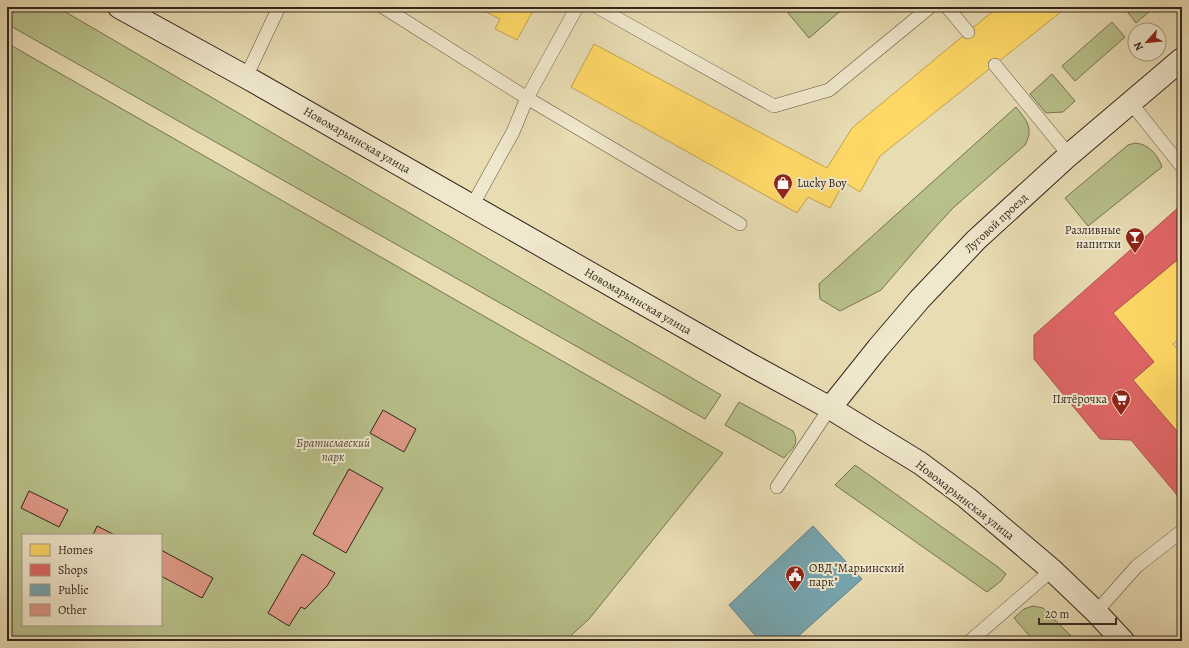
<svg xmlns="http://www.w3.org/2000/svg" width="1189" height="648" viewBox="0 0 1189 648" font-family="Alegreya,serif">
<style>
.green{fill:#b8c08a;stroke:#767354;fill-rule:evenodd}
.homes{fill:#ffd966;stroke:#c2a351}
.shops{fill:#e06666;stroke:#ac5351}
.public{fill:#76a5af;stroke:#627f84}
.building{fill:#df9987;stroke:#34261f}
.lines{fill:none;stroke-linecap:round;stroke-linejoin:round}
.lane-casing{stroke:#615444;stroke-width:14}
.secondary-casing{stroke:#34261f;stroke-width:24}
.lane{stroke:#f0e8cd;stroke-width:13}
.secondary{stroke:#f0e8cd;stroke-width:22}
.labels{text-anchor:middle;stroke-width:4;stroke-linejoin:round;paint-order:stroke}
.street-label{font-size:12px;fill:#34261f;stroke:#f0e8cd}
.poi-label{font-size:12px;fill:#34261f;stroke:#f0e8cd;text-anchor:start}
.park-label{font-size:12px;font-style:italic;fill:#554c3a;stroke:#f0e8cd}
</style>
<rect width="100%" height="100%" fill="#e8dcb2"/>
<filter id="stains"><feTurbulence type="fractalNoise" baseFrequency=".005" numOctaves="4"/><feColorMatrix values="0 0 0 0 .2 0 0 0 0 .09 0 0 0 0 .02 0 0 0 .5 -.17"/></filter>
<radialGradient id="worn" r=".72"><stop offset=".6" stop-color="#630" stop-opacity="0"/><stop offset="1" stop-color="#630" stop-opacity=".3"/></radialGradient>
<g class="green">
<polygon points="7,7 57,7 721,395 705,419 7,24"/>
<polygon points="783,7 845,7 809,38"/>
<polygon points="1129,7 1155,7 1136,23 1126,10"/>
<polygon points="1112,22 1125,37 1075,81 1062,66"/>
<path d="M7,43L723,453L589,619L565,641H7ZM23,535H161V625H23Z"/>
<polygon points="1052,74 1075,101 1063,112 1046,113 1030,94"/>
<path d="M1016,107C1027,121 1034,128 1025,145L953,208L930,233L881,290L840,311L820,299L819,284Z"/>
<path d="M1135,143C1149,144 1158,155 1162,167L1088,226L1065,198L1128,145Z"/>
<path d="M739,402L793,431C800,445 793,447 784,458L725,425Z"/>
<polygon points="855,465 998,567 1006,574 1001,581 987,592 835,485"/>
<polygon points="1033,606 1043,608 1076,641 1034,641 1014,618 1024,609"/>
</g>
<g class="homes">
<polygon points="477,7 535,7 517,40 495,29 500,19"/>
<polygon points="998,7 1067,7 880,156 860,192 844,182 830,208 808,197 797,213 571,87 594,44 827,168 852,128"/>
<polygon points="1182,256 1182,336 1173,344 1182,354 1182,437 1133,380 1154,362 1113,313"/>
</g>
<polygon class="shops" points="1179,207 1182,207 1182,256 1113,313 1154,362 1133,380 1182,437 1182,501 1131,440 1100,439 1034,359 1034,335"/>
<polygon class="public" points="813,526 862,579 793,641 760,641 729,605"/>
<g class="building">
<polygon points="383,410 416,429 404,452 370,433"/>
<polygon points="349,469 383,488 346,553 313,534"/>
<polygon points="29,491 68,510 59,527 21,508"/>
<polygon points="97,526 115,535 93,535"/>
<polygon points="161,550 213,578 202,598 161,576"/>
<polygon points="302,554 335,573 327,586 305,609 301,607 289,626 268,613"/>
</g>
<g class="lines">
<defs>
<g id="lane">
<polyline points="383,7 527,98 740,224"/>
<polyline points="597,7 774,106 829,90 930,7"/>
<polyline points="947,7 968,32"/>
<polyline points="995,65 1069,155"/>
<polyline points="246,77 279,7"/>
<polyline points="1131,103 1182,167"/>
<polyline points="472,206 513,132 527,98 577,7"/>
<polyline points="777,487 830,408"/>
<polyline points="1096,612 1137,566 1182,531"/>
<polyline points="970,641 1052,570"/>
</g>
<g id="secondary">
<polyline points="119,7 246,77 751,365 830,408 920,463 967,498 1052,570 1096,612 1123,641"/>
<polyline points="830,408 878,348 919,300 976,240 1069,155 1182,59"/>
</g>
</defs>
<use href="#lane" class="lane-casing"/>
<use href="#secondary" class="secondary-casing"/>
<use href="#lane" class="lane"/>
<use href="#secondary" class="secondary"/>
</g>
<defs>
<symbol id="shop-pin" viewBox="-11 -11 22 30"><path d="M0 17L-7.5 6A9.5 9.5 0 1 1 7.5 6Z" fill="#8f2418" stroke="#f0e8cd"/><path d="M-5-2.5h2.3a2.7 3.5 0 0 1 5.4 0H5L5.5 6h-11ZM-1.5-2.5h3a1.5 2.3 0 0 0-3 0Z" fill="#fff"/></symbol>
<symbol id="bar-pin" viewBox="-11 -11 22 30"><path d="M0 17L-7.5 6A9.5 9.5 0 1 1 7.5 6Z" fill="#8f2418" stroke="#f0e8cd"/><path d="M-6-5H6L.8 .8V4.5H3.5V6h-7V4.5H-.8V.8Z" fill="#fff"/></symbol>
<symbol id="supermarket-pin" viewBox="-11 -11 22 30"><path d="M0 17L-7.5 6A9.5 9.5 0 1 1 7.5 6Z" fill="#8f2418" stroke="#f0e8cd"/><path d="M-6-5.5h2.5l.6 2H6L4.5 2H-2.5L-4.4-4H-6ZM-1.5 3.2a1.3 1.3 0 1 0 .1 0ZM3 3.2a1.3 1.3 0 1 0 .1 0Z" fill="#fff"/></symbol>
<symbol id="civic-pin" viewBox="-11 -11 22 30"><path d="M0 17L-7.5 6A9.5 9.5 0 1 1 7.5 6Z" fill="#8f2418" stroke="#f0e8cd"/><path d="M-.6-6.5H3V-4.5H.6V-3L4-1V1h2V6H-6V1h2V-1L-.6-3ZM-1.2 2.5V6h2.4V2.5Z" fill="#fff"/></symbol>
</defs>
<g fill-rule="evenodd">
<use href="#shop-pin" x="772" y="172" width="22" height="30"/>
<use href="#bar-pin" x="1124" y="226" width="22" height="30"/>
<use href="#supermarket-pin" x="1110" y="388" width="22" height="30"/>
<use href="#civic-pin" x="784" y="564" width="22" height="30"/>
</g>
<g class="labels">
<g class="street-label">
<text transform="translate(357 140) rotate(30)" y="4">Новомарьинская улица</text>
<text transform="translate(996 223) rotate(-43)" y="4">Луговой проезд</text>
<text transform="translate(638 301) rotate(30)" y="4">Новомарьинская улица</text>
<text transform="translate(965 500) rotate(38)" y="4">Новомарьинская улица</text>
</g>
<g class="poi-label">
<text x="797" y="187">Lucky Boy</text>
<text x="1121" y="234" text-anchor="end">Разливные<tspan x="1121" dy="14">напитки</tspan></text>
<text x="1107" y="403" text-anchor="end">Пятёрочка</text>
<text x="809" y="572">ОВД "Марьинский<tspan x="809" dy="14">парк"</tspan></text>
</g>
<g class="park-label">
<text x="333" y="447">Братиславский<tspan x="333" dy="14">парк</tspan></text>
</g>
</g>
<rect width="1189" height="648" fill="none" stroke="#e8dcb2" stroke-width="24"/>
<rect x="8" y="8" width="1173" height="632" fill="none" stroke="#34261f" stroke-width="2"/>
<rect x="12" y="12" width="1165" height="624" fill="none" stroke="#34261f"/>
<rect x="22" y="534" width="140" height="92" fill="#f0e8cd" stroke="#a59a87"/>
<rect x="30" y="544" width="20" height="12" fill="#ffd966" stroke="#a59a87"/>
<text x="58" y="554" font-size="12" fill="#34261f">Homes</text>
<rect x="30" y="564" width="20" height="12" fill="#e06666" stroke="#a59a87"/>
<text x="58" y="574" font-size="12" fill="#34261f">Shops</text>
<rect x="30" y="584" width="20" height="12" fill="#76a5af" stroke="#a59a87"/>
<text x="58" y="594" font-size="12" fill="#34261f">Public</text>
<rect x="30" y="604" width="20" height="12" fill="#df9987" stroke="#a59a87"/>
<text x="58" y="614" font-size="12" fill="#34261f">Other</text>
<g transform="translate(1147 42) rotate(243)"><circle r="19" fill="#f0e8cd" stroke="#a59a87"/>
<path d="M0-3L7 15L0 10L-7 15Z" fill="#8f2418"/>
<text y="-6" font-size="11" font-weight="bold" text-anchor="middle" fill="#34261f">N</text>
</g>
<path d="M1039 618v6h77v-6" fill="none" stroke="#34261f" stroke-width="2"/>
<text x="1045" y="618" font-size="12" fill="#34261f" stroke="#f0e8cd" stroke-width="3" paint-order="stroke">20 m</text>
<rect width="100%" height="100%" filter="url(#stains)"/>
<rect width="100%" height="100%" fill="url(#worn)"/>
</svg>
